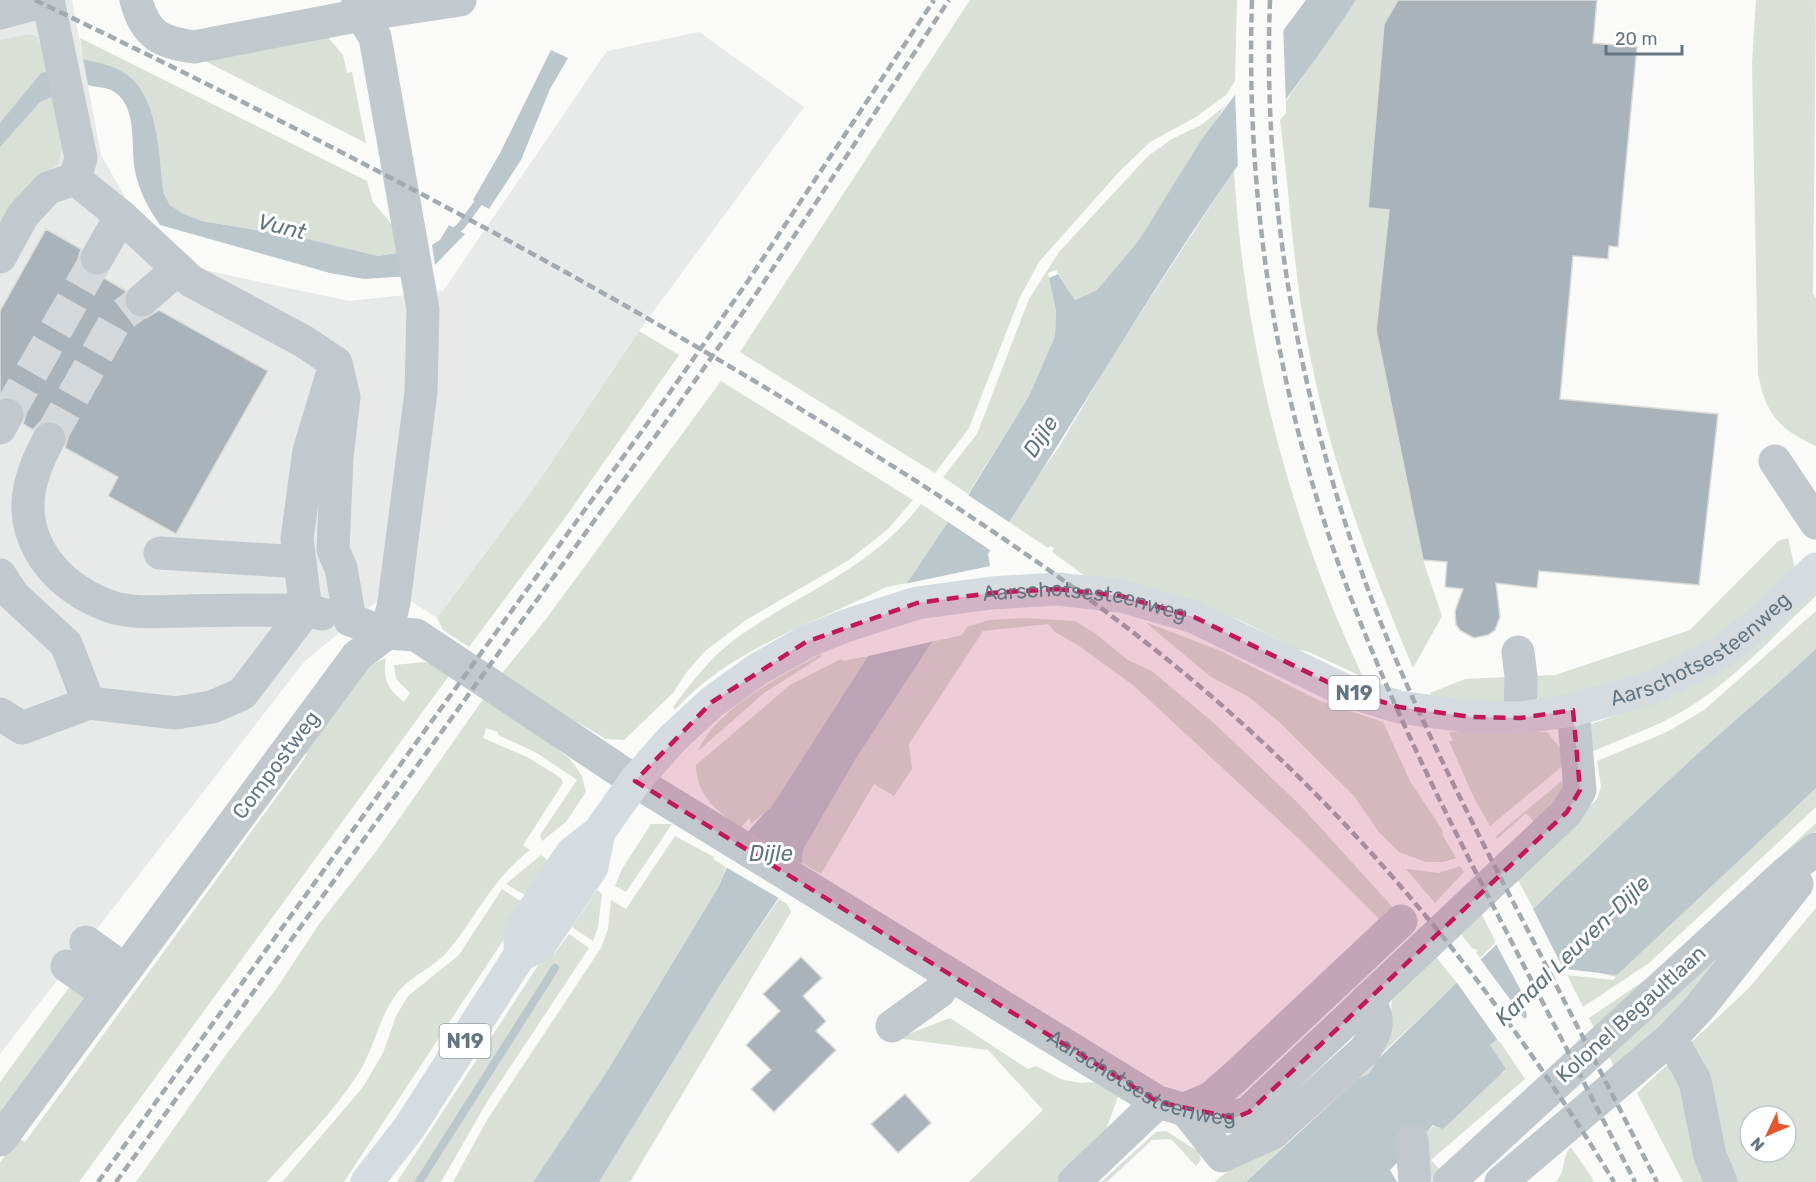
<svg xmlns="http://www.w3.org/2000/svg" width="1816" height="1182" viewBox="0 0 1816 1182" font-family="Rubik,sans-serif">
<style>
.built{fill:#e8e9e9}
.green{fill:#dadfd7;fill-rule:evenodd}
.water{fill:#bbc7cb}
.pier{fill:#fafaf8}
.lines{fill:none;stroke-linecap:round;stroke-linejoin:round}
.stream{stroke:#bbc7cb;stroke-width:8}
.building{fill:#aab3b9;stroke:#dcdcda;stroke-width:1.5}
.minor-tunnel{stroke:#d5d9db;stroke-width:33;stroke-dasharray:33 16;stroke-linecap:butt}
.minor{stroke:#c3c8cc;stroke-width:33}
.major{stroke:#d6dbdf;stroke-width:33}
.rail{stroke:#a2aab0;stroke-width:4.5;stroke-dasharray:9 4.5;stroke-linecap:butt}
.marked{fill:#c2185b;fill-opacity:0.2;stroke:#c2185b;stroke-width:4.5;stroke-dasharray:12 8;stroke-linejoin:round}
.labels{text-anchor:middle;stroke-width:6;stroke-linejoin:round;paint-order:stroke}
.shield{fill:#fff;stroke:#939fa8;stroke-width:1.5}
.shield-label{font-size:20px;font-weight:bold;fill:#657683}
.street-label{font-size:21px;fill:#657683;stroke:#fff}
.water-label{font-size:22px;font-style:italic;fill:#60757c;stroke:#fff}
</style>
<rect width="100%" height="100%" fill="#fafaf8"/>
<polygon class="built" points="0,0 72,0 101,155 136,216 204,270 349,301 443,291 607,51 699,32 804,107 639,331 539,481 437,618 392,589 304,662 0,1054"/>
<g class="green">
<polygon points="970,0 1237,0 1235,81 1226,95 1196,117 1150,142 1118,173 1039,262 1020,297 969,428 935,473 740,352"/>
<path d="M1356,0H1398L1384,24L1368,208L1389,210L1376,330L1423,560L1442,616L1413,668C1369,564 1329,457 1308,345C1293,271 1290,195 1280,120L1286,113V101Z"/>
<path d="M1756,0H1816L1813,294L1816,298V446C1779,429 1766,415 1758,374L1752,63Z"/>
<polygon points="30,34 40,38 37,40 46,50 50,71 41,73 0,123 0,40"/>
<polygon points="327,36 343,55 347,73 352,72 366,143 195,56"/>
<path d="M80,38L367,181L373,202L403,238L397,253L378,256L304,238L202,221L182,213L170,205L164,194C155,129 160,76 83,59Z"/>
<polygon points="54,96 63,144 58,165 45,173 0,232 0,147 40,102"/>
<polygon points="1225,106 1139,240 1097,290 1075,300 1056,270 1048,273 1056,311 1055,336 1029,396 968,494 943,477 977,434 1029,299 1059,252 1148,156 1172,139 1201,125"/>
<path d="M1234,170C1244,344 1289,520 1363,677L1309,652L1296,649L1242,621L1194,603L1089,579L1052,552L1054,548L1050,546L1048,548L1006,520L1059,447L1115,352Z"/>
<polygon points="639,331 679,355 567,515 469,647 443,630 437,618 539,481"/>
<polygon points="721,381 913,500 888,529 849,560 746,620 705,651 686,673 673,693 624,740 606,739 499,677 546,619"/>
<path d="M921,504L948,522L907,583L886,587C816,623 729,649 675,710L673,707C691,683 709,659 734,640C799,592 870,571 921,504Z"/>
<path d="M1788,538L1795,569C1746,621 1677,669 1607,688C1585,694 1561,696 1539,699L1533,694V676L1555,675L1690,630L1778,541Z"/>
<path d="M1816,588V596C1775,634 1735,679 1688,708C1656,728 1621,738 1587,754L1591,724L1671,696Z"/>
<polygon points="1816,611 1816,649 1754,707 1682,768 1534,910 1516,876 1597,799 1601,787 1597,761 1667,732 1704,710"/>
<polygon points="1024,618 1075,621 1096,634 1128,660 1152,671 1215,724 1300,805 1398,913 1385,925 1298,838 1133,685 1079,646 1055,632 1048,624 983,631 909,744 912,769 894,796 874,784 821,874 802,863 803,850 855,760 932,642 962,635 967,627 989,620"/>
<polygon points="1145,622 1221,651 1320,701 1383,722 1410,781 1443,831 1442,834 1456,858 1444,862 1426,862 1399,852 1378,831 1354,796 1278,721 1249,697 1211,677"/>
<path d="M821,654V657L764,693L698,751C717,708 781,676 821,654Z"/>
<path d="M868,656L772,806L751,824L749,818L741,828C718,812 696,796 696,765L790,685L841,659L843,661Z"/>
<path d="M386,658C382,679 388,689 404,702L410,693L396,679L394,665L425,662L451,673L79,1182H0V1163L17,1138L25,1142L297,769L307,754L301,749C321,721 352,670 386,658Z"/>
<polygon points="1508,677 1510,696 1502,703 1433,700 1430,693 1465,679"/>
<path d="M486,695L570,759L582,776L586,792L566,822L542,841L540,835L577,780L537,753L498,735V732L486,728L483,738L529,758L561,778L563,783L523,845L530,850C490,881 478,915 447,952C433,968 412,975 398,992C379,1015 375,1048 358,1074C333,1113 298,1147 267,1182H136L222,1060L279,985L319,924L378,849Z"/>
<polygon points="1449,732 1547,732 1561,749 1565,764 1490,826 1473,796 1449,741 1453,741"/>
<polygon points="1570,774 1567,790 1534,822 1526,813 1497,839 1496,836"/>
<polygon points="1816,786 1816,807 1649,963 1583,1007 1567,975 1613,980 1616,977 1599,973"/>
<polygon points="1816,823 1816,831 1597,1034 1589,1018 1657,972"/>
<polygon points="651,824 672,824 626,892 615,886 622,869"/>
<polygon points="675,836 714,857 713,859 726,867 719,886 606,1073 533,1182 453,1182 487,1120 601,948 608,929 611,900 626,909"/>
<polygon points="541,855 548,860 525,895 506,884"/>
<polygon points="1460,866 1464,872 1435,903 1406,869 1439,873"/>
<polygon points="502,889 520,901 512,927 344,1182 282,1182 363,1087 383,1053 396,1016 408,996 459,955"/>
<polygon points="597,890 602,894 598,927 593,941 572,927"/>
<polygon points="779,899 787,904 791,912 630,1182 599,1182 722,982"/>
<path d="M1816,908V1182H1683L1637,1093L1748,989ZM1750,1116H1786V1152H1750Z"/>
<polygon points="1482,915 1496,942 1480,958 1476,952 1478,950 1472,948 1461,934"/>
<polygon points="1750,927 1618,1074 1605,1049"/>
<polygon points="569,934 589,948 487,1102 441,1182 397,1182 548,950 554,954"/>
<polygon points="1436,957 1457,983 1374,1061 1374,1068 1364,1077 1357,1077 1246,1182 1214,1182 1231,1169 1391,1011 1392,1000"/>
<polygon points="73,982 89,993 0,1117 0,1082"/>
<polygon points="950,1018 1028,1069 1036,1066 1061,1079 1080,1083 1094,1082 1118,1097 1104,1135 1056,1182 969,1182 1043,1110 988,1050 903,1039 901,1037"/>
<polygon points="1498,1039 1525,1079 1431,1160 1443,1173 1436,1182 1423,1169 1422,1135 1506,1070 1490,1045"/>
<polygon points="1166,1131 1199,1152 1201,1160 1196,1166 1171,1139 1152,1140 1107,1182 1101,1182 1156,1132"/>
<path d="M1571,1147L1592,1178L1594,1182H1556C1567,1169 1561,1157 1571,1147Z"/>
</g>
<g class="water">
<path d="M1306,0H1356C1318,59 1274,113 1234,171C1147,295 1072,427 988,554L990,566L943,639L932,642L855,760L803,850L802,863L722,982L599,1182H533L606,1073L719,886C731,855 747,828 772,806L868,656L907,583L948,522L954,518L1029,396L1055,336L1056,311L1049,278L1058,274L1075,300L1097,290L1139,240L1202,139Z"/>
<polygon points="551,50 568,58 550,89 521,160 489,209 473,200 500,153"/>
<path d="M83,59C95,62 108,64 119,70C160,90 158,155 164,194L170,205L182,213L202,221L304,238L378,256L397,253L409,276L364,279L330,273L160,225C148,208 139,191 135,171C130,146 139,104 111,90C105,87 95,87 88,85Z"/>
<polygon points="50,71 54,96 40,102 0,147 0,123 41,73"/>
<polygon points="449,225 465,234 435,265 432,245 440,240"/>
<path d="M1816,649V788L1617,975L1565,969L1525,1005L1527,1017L1490,1045L1506,1069L1443,1129L1433,1125L1390,1170L1397,1182H1246L1358,1078C1367,1076 1373,1071 1375,1062C1476,964 1577,866 1680,770C1725,728 1772,690 1816,649Z"/>
</g>
<g class="pier">
<polygon points="1283,23 1286,106 1238,170 1235,91"/>
<polygon points="965,493 1012,524 993,552 945,520 951,516"/>
<polygon points="990,566 990,571 948,638 864,657 904,584"/>
<polygon points="745,830 804,865 782,900 724,866"/>
<polygon points="1532,907 1565,972 1529,1006 1494,940"/>
<polygon points="1478,956 1526,1021 1499,1042 1455,980"/>
</g>
<g class="lines">
<g class="stream">
<polyline points="450,236 461,226 484,195"/>
<polyline points="419,1182 555,968"/>
</g>
</g>
<g class="building">
<polygon points="1398,0 1597,0 1593,43 1637,47 1618,247 1609,246 1608,259 1573,256 1560,399 1718,414 1699,585 1539,571 1537,588 1496,583 1500,617 1495,630 1488,635 1474,638 1461,631 1456,625 1455,611 1463,589 1445,587 1447,562 1423,560 1376,330 1389,210 1368,208 1384,24"/>
<polygon points="46,229 81,249 78,259 81,268 87,274 96,277 107,274 104,278 126,291 124,304 127,312 135,317 146,318 159,310 268,371 176,534 108,496 118,477 65,448 68,437 64,428 58,423 47,420 39,423 33,430 23,424 26,414 23,405 15,398 0,398 0,311"/>
<polygon points="801,957 822,978 803,996 826,1021 816,1031 836,1050 774,1112 751,1089 771,1070 746,1045 780,1011 763,994"/>
<polygon points="905,1094 931,1123 898,1153 871,1124"/>
</g>
<g class="lines">
<g class="minor-tunnel">
<polyline points="7,415 97,258"/>
<polyline points="49,439 116,320 142,300"/>
</g>
<g class="minor">
<polyline points="48,0 81,158 75,179"/>
<path d="M136,0C145,35 160,42 194,47L361,15L358,0"/>
<polyline points="0,13 48,0"/>
<polyline points="0,257 23,215 48,188 75,179 121,216 191,281 303,341 336,363 344,397 337,457 333,550 341,568 350,620 387,633 394,602 421,392 423,309 375,37 361,15 460,0"/>
<polyline points="97,258 121,216"/>
<polyline points="142,300 178,269"/>
<polyline points="0,428 7,415"/>
<path d="M49,439C29,476 18,512 40,551C55,577 78,594 106,605C130,615 162,611 187,611C227,610 267,610 306,610L322,614"/>
<polyline points="1775,461 1816,523"/>
<polyline points="160,553 300,562"/>
<polyline points="0,575 13,595 66,644 89,703 176,713 212,707 242,694 306,610 297,539 309,451 331,378"/>
<polyline points="1518,652 1521,676 1520,718"/>
<polyline points="0,714 22,728 89,703"/>
<polyline points="86,942 125,970"/>
<polyline points="67,966 107,994"/>
<path d="M1367,1000C1382,1018 1377,1032 1365,1050L1273,1133L1222,1156L1185,1109L1211,1098L1234,1078L1401,921"/>
<polyline points="892,1026 939,992 951,975"/>
<polyline points="1671,1038 1695,1081 1710,1156 1721,1182"/>
<path id="s1" d="M0,1140L357,656L387,633L416,635L635,781L1158,1102C1188,1110 1220,1125 1249,1112L1567,812L1580,790L1573,710"/>
<polyline points="1412,1141 1415,1182"/>
<polyline points="1074,1182 1158,1102"/>
<polyline points="1449,1182 1787,872 1816,849"/>
<polyline points="1501,1182 1671,1038 1700,1007 1797,884"/>
</g>
<g class="major">
<path id="s2" d="M520,955V931L572,853L599,832L635,781L672,739L712,702L758,669L806,642L845,626L917,603L991,593L1057,589L1121,596L1194,617L1344,690L1399,707L1471,717L1520,718L1573,710L1651,688L1722,652L1755,626L1816,569"/>
<polyline points="367,1182 409,1128 520,955 539,946 592,867 599,832"/>
</g>
<g class="rail">
<path d="M35,0C299,127 558,260 807,413C951,501 1099,597 1226,709C1379,844 1509,1008 1614,1182"/>
<path d="M1252,0C1246,177 1270,356 1325,524C1370,663 1435,794 1502,923C1546,1009 1591,1096 1635,1182"/>
<path d="M1270,0C1262,198 1299,398 1366,584C1406,693 1459,797 1512,900C1561,994 1609,1088 1657,1182"/>
<polyline points="98,1182 668,395 748,281 934,0"/>
<polyline points="116,1182 678,405 758,291 949,0"/>
</g>
</g>
<path class="marked" d="M1057,589L1121,596L1194,617L1344,690L1399,707L1471,717L1520,718L1573,710L1580,790L1567,812L1249,1112L1234,1118L1158,1102L635,781L712,702L806,642L917,603L991,593Z"/>
<g class="labels">
<g class="shield">
<rect x="1328.5" y="676" width="51" height="34" rx="4.5"/>
<rect x="439.5" y="1024" width="51" height="34" rx="4.5"/>
</g>
<g class="shield-label">
<text x="1354" y="700">N19</text>
<text x="465" y="1048">N19</text>
</g>
<g class="street-label">
<text dy="7" stroke="none"><textPath href="#s2" startOffset="724">Aarschotsesteenweg</textPath></text>
<text dy="7" stroke="none"><textPath href="#s2" startOffset="1378">Aarschotsesteenweg</textPath></text>
<text transform="translate(276 765) rotate(-53)" y="7">Compostweg</text>
<text transform="translate(1631 1014) rotate(-42)" y="7">Kolonel Begaultlaan</text>
<text dy="7" stroke="none"><textPath href="#s1" startOffset="1521">Aarschotsesteenweg</textPath></text>
</g>
<g class="water-label">
<text transform="translate(282 226) rotate(14)" y="8">Vunt</text>
<text transform="translate(1040 436) rotate(-57)" y="8">Dijle</text>
<text x="771" y="861">Dijle</text>
<text transform="translate(1572 950) rotate(-44)" y="8">Kanaal Leuven-Dijle</text>
</g>
</g>
<g transform="translate(1768 1134) rotate(226)"><circle r="28" fill="#ffffff" stroke="#c1c8cd" stroke-width="1.5"/>
<path d="M0-4.5L10 22L0 15L-10 22Z" fill="#e4572e"/>
<text y="-9" font-size="16" font-weight="bold" text-anchor="middle" fill="#657683">N</text>
</g>
<path d="M1606 45v9h76v-9" fill="none" stroke="#657683" stroke-width="3"/>
<text x="1615" y="45" font-size="18" fill="#657683" stroke="#ffffff" stroke-width="4.5" paint-order="stroke">20 m</text>
</svg>
